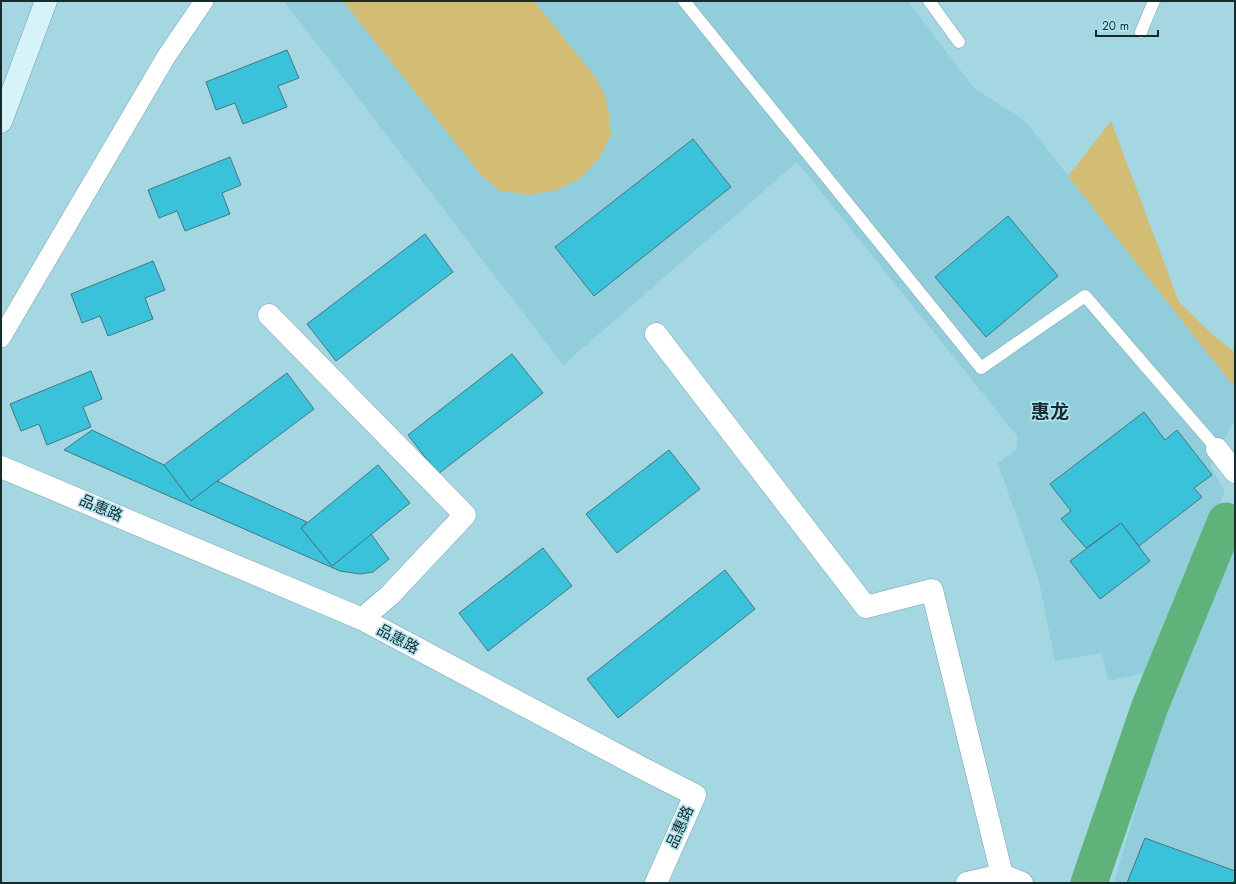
<svg xmlns="http://www.w3.org/2000/svg" width="1236" height="884" viewBox="0 0 1236 884" font-family="Jost,'Noto Sans SC',sans-serif">
<style>
.built{fill:#91cdda}
.green{fill:#d3bd75}
.lines{fill:none;stroke-linecap:round;stroke-linejoin:round}
.river{stroke:#5fb27a;stroke-width:37}
.building{fill:#3bc2db;stroke:#467680}
.service-casing{stroke:#73a3ae;stroke-width:13}
.pedestrian-casing{stroke:#73a3ae;stroke-width:20}
.minor-casing{stroke:#73a3ae;stroke-width:23}
.secondary-casing{stroke:#73a3ae;stroke-width:23}
.service{stroke:#fff;stroke-width:12}
.pedestrian{stroke:#fff;stroke-width:19}
.minor{stroke:#fff;stroke-width:22}
.secondary{stroke:#d6f3f9;stroke-width:22}
.labels{text-anchor:middle;stroke-width:3.5;stroke-linejoin:round;paint-order:stroke}
.street-label{font-size:15px;fill:#172b2f;stroke:#b2e4ef}
.district-label{font-size:19px;font-weight:bold;fill:#172b2f;stroke:#b2e4ef}
</style>
<rect width="100%" height="100%" fill="#a5d7e2"/>
<g class="built">
<polygon points="284,1 908,1 974,88 1025,121 1235,387 1235,420 1210,466 1225,491 1144,673 1108,681 1102,653 1055,661 1039,581 998,463 1016,450 1018,437 797,162 563,365"/>
<polygon points="1235,534 1235,883 1114,883 1164,711"/>
</g>
<g class="green">
<polygon points="343,1 534,1 593,74 604,93 609,112 611,135 599,158 581,178 556,190 529,195 500,191 482,176"/>
<polygon points="1111,121 1179,302 1214,336 1235,352 1235,388 1068,176"/>
</g>
<g class="lines">
<polyline class="river" points="1089,883 1150,706 1226,521"/>
</g>
<g class="building">
<polygon points="287,50 299,78 278,86 287,107 243,124 235,103 216,110 206,82"/>
<polygon points="693,139 731,187 594,296 555,247"/>
<polygon points="230,157 241,185 222,193 230,214 185,231 177,211 159,218 148,190"/>
<polygon points="1008,216 1058,276 986,337 935,277"/>
<polygon points="425,234 453,272 336,361 307,324"/>
<polygon points="153,261 165,290 145,298 153,319 108,336 100,316 82,323 71,294"/>
<polygon points="512,354 543,393 438,474 408,435"/>
<polygon points="91,371 102,399 83,407 91,427 47,445 39,424 21,431 10,404"/>
<polygon points="287,373 314,409 191,501 164,465"/>
<polygon points="1144,412 1165,440 1177,430 1212,475 1194,488 1202,497 1139,546 1121,523 1086,548 1061,519 1071,511 1050,484"/>
<polygon points="92,430 164,465 191,501 217,481 307,522 301,528 332,566 371,534 389,559 373,572 360,574 340,571 64,450"/>
<polygon points="669,450 700,489 617,553 586,514"/>
<polygon points="378,465 410,503 332,566 301,528"/>
<polygon points="1121,523 1150,561 1100,599 1070,561"/>
<polygon points="543,548 572,586 488,651 459,613"/>
<polygon points="725,570 755,609 618,718 587,679"/>
<polygon points="1145,838 1235,871 1235,883 1127,883"/>
</g>
<g class="lines">
<defs>
<g id="service">
<polyline points="684,1 981,368 1085,296 1217,449"/>
<polyline points="929,1 959,42"/>
<polyline points="1141,32 1154,1"/>
</g>
<polyline id="pedestrian" points="1,338 166,57 204,1"/>
<g id="minor">
<polyline points="269,315 465,515 390,595 362,619"/>
<polyline points="656,334 866,607 932,590 1002,875 967,883"/>
<polyline points="1217,449 1235,472"/>
<polyline points="1,467 362,619 642,768 695,795 656,883"/>
<polyline points="1002,875 1022,883"/>
</g>
<polyline id="secondary" points="1,122 46,1"/>
</defs>
<use href="#service" class="service-casing"/>
<use href="#pedestrian" class="pedestrian-casing"/>
<use href="#minor" class="minor-casing"/>
<use href="#secondary" class="secondary-casing"/>
<use href="#service" class="service"/>
<use href="#pedestrian" class="pedestrian"/>
<use href="#minor" class="minor"/>
<use href="#secondary" class="secondary"/>
</g>
<g class="labels">
<g class="street-label">
<text transform="translate(101 508) rotate(23)" y="5">品惠路</text>
<text transform="translate(398 639) rotate(28)" y="5">品惠路</text>
<text transform="translate(680 827) rotate(-66)" y="5">品惠路</text>
</g>
<g class="district-label">
<text x="1050" y="418">惠龙</text>
</g>
</g>
<rect width="1236" height="884" fill="none" stroke="#172b2f" stroke-width="4"/>
<path d="M1096 30v6h62v-6" fill="none" stroke="#172b2f" stroke-width="2"/>
<text x="1102" y="30" font-size="12" fill="#172b2f" stroke="#b2e4ef" stroke-width="3" paint-order="stroke">20 m</text>
</svg>
